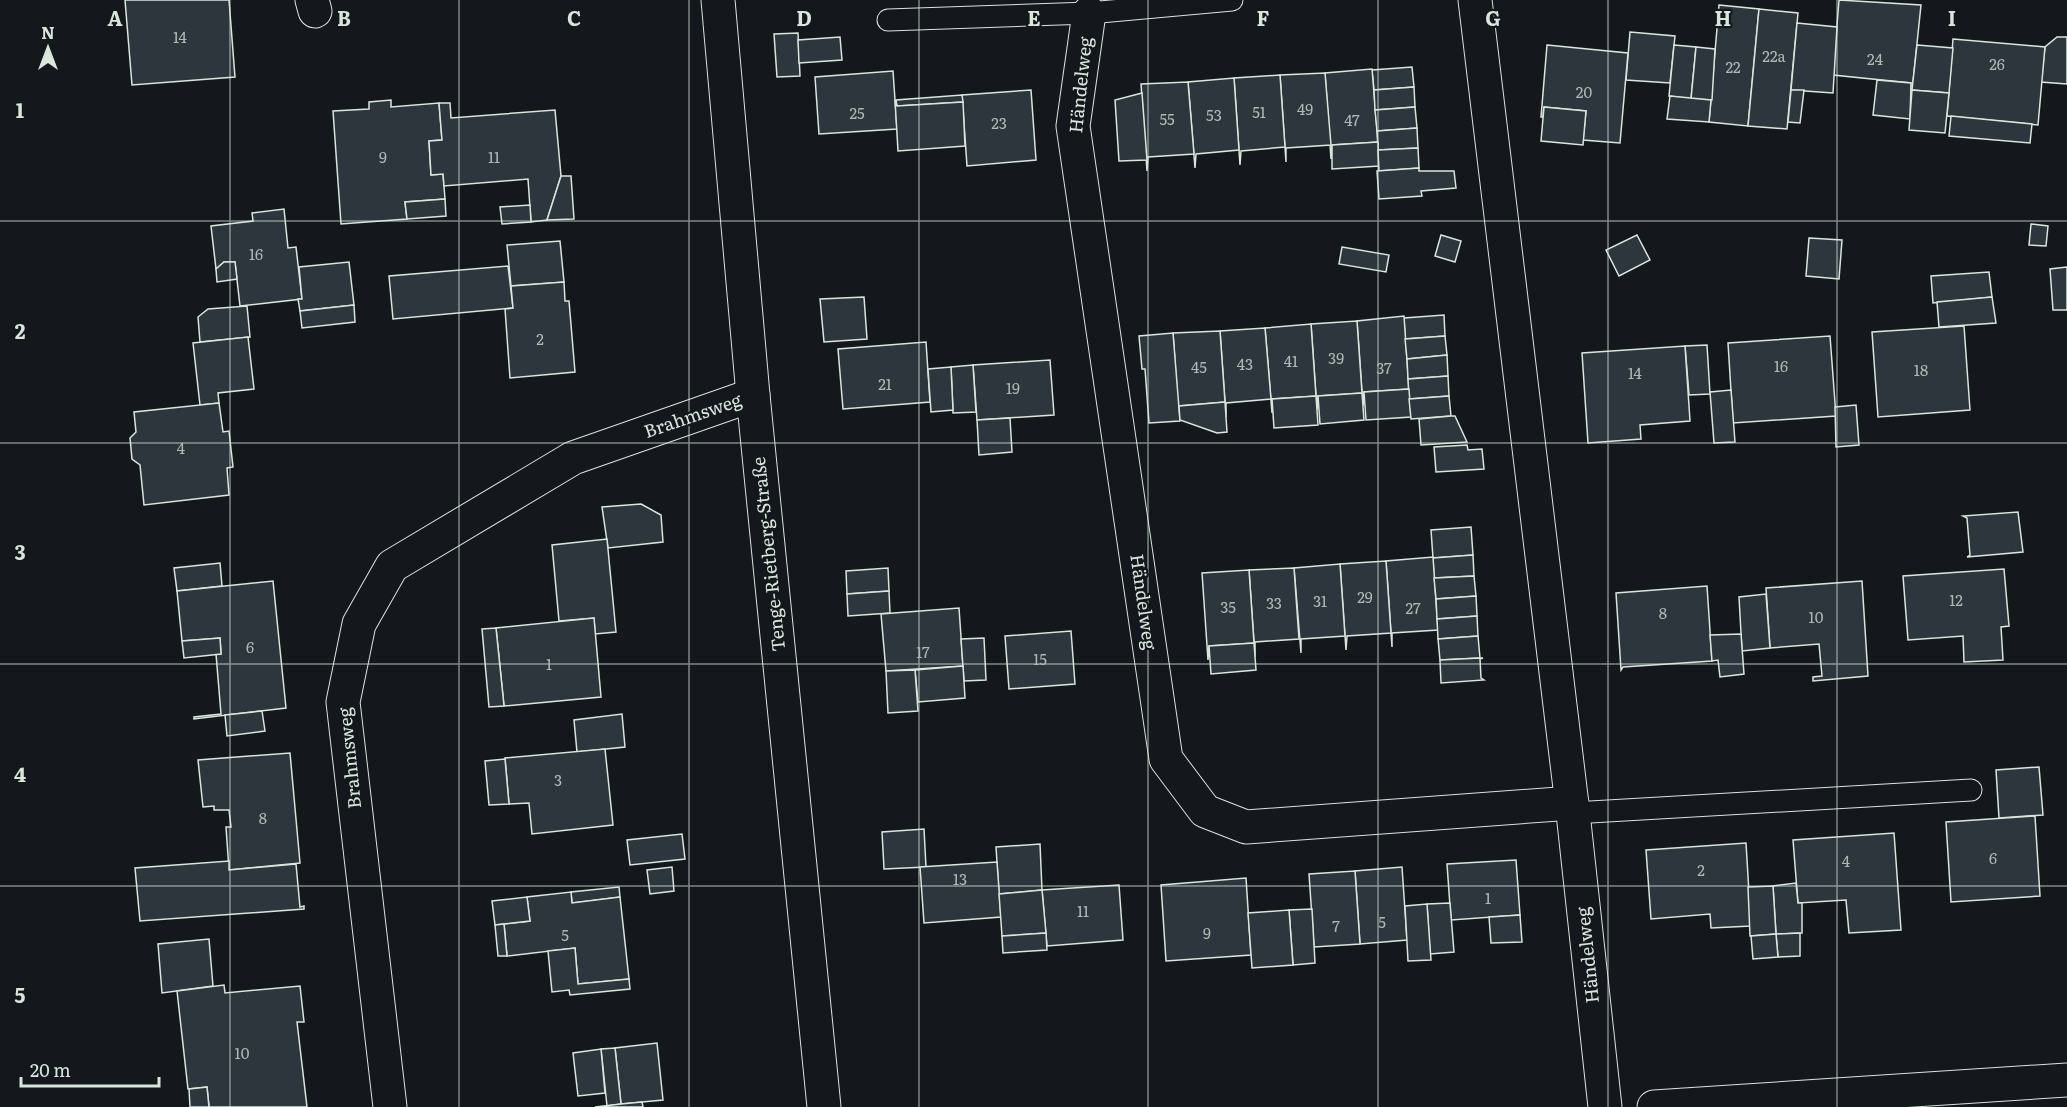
<svg xmlns="http://www.w3.org/2000/svg" width="2067" height="1107" viewBox="0 0 2067 1107" font-family="Literata,serif">
<style>
.building{fill:#2c363c;stroke:#d8e6dc;stroke-width:1.5}
.lines{fill:none;stroke-linecap:round;stroke-linejoin:round}
.lane-casing{stroke:#d8e6dc;stroke-width:23}
.street-casing{stroke:#d8e6dc;stroke-width:35}
.lane{stroke:#14181c;stroke-width:21}
.street{stroke:#14181c;stroke-width:33}
.grid{fill:none;stroke:#d8e6dc;stroke-width:1.5;stroke-opacity:0.55}
.labels{text-anchor:middle;stroke-width:4.5;stroke-linejoin:round;paint-order:stroke}
.number-label{font-size:15px;fill:#adbab4}
.street-label{font-size:18px;fill:#d8e6dc;stroke:#14181c}
.grid-label{font-size:20px;text-anchor:middle;font-weight:bold;fill:#d8e6dc;stroke:#14181c;stroke-width:4.5;stroke-linejoin:round;paint-order:stroke}
</style>
<rect width="100%" height="100%" fill="#14181c"/>
<g class="building">
<polygon points="125,0 229,0 235,77 132,85"/>
<polygon points="1839,0 1921,5 1912,91 1910,91 1911,83 1833,75"/>
<polygon points="1719,5 1759,9 1748,126 1709,122"/>
<polygon points="1759,9 1798,13 1787,129 1748,126"/>
<polygon points="1797,23 1837,27 1833,93 1791,90"/>
<polygon points="1630,32 1675,36 1670,83 1626,80"/>
<polygon points="798,33 800,76 777,77 774,34"/>
<polygon points="840,37 842,60 799,63 798,40"/>
<polygon points="2057,37 2067,37 2067,84 2041,82 2045,47"/>
<polygon points="1953,39 2045,47 2038,125 1947,116"/>
<polygon points="1547,45 1628,53 1620,143 1583,140 1586,111 1544,107 1543,117 1541,117"/>
<polygon points="1674,45 1696,47 1691,99 1669,96"/>
<polygon points="1917,45 1953,48 1949,93 1912,90"/>
<polygon points="1696,47 1715,49 1712,100 1691,99"/>
<polygon points="1412,67 1414,87 1374,90 1372,70"/>
<polygon points="1372,69 1378,142 1332,145 1331,159 1325,73"/>
<polygon points="893,71 897,129 819,134 815,77"/>
<polygon points="1325,73 1331,145 1286,148 1286,162 1280,75"/>
<polygon points="1280,75 1285,147 1241,151 1240,165 1234,78"/>
<polygon points="1234,78 1239,150 1196,154 1195,168 1188,82"/>
<polygon points="1877,80 1911,83 1910,119 1873,115"/>
<polygon points="1188,82 1194,154 1148,157 1147,171 1141,84"/>
<polygon points="1414,87 1415,107 1375,110 1374,90"/>
<polygon points="1031,90 1036,160 967,166 962,95"/>
<polygon points="1791,90 1804,90 1800,123 1788,122"/>
<polygon points="1912,90 1949,93 1945,133 1909,130"/>
<polygon points="1142,93 1147,160 1119,161 1115,100"/>
<polygon points="962,95 963,102 897,106 896,100"/>
<polygon points="1670,96 1711,100 1709,122 1667,119"/>
<polygon points="391,100 391,107 439,103 442,140 429,141 431,175 443,174 445,199 405,202 407,219 341,224 333,111 369,109 369,102"/>
<polygon points="895,100 897,106 963,102 965,146 898,151"/>
<polygon points="439,103 450,103 451,118 555,110 561,176 547,220 531,222 528,179 444,186 443,174 431,175 429,141 442,140"/>
<polygon points="1415,107 1417,128 1377,131 1375,110"/>
<polygon points="1544,107 1586,111 1583,145 1541,141"/>
<polygon points="1951,116 2032,124 2030,143 1949,136"/>
<polygon points="1417,128 1418,148 1378,150 1377,131"/>
<polygon points="1378,142 1379,166 1332,169 1332,145"/>
<polygon points="1418,148 1419,168 1379,171 1378,150"/>
<polygon points="1419,168 1419,171 1454,171 1456,188 1421,191 1422,196 1379,199 1377,171"/>
<polygon points="561,176 571,176 574,219 547,220"/>
<polygon points="445,199 446,216 407,219 405,202"/>
<polygon points="530,205 531,222 502,224 500,207"/>
<polygon points="284,209 288,248 296,247 302,299 240,306 235,262 224,262 216,269 211,226 253,221 252,213"/>
<polygon points="2031,224 2048,226 2046,246 2029,245"/>
<polygon points="1441,235 1461,241 1455,262 1435,256"/>
<polygon points="1637,235 1650,260 1619,276 1606,250"/>
<polygon points="1809,238 1842,240 1839,279 1806,276"/>
<polygon points="560,241 564,282 511,286 507,245"/>
<polygon points="1342,247 1389,255 1386,272 1339,264"/>
<polygon points="224,262 235,262 237,279 217,282 216,269"/>
<polygon points="349,262 354,305 300,311 298,299 302,299 299,267"/>
<polygon points="508,266 513,308 393,319 389,276"/>
<polygon points="2067,267 2067,310 2053,310 2050,269"/>
<polygon points="1989,272 1992,297 1933,303 1931,276"/>
<polygon points="564,282 565,301 569,301 575,372 510,378 505,309 513,308 511,286"/>
<polygon points="864,297 867,339 824,342 820,299"/>
<polygon points="1992,297 1996,323 1939,327 1937,302"/>
<polygon points="354,305 355,322 302,328 300,311"/>
<polygon points="247,306 250,337 200,342 198,317 208,309"/>
<polygon points="1444,315 1445,336 1405,339 1404,318"/>
<polygon points="1404,316 1409,389 1364,392 1363,406 1357,321"/>
<polygon points="1357,321 1362,393 1318,396 1317,410 1311,324"/>
<polygon points="1311,324 1316,396 1272,399 1272,413 1265,328"/>
<polygon points="1964,326 1970,410 1878,417 1872,332"/>
<polygon points="1265,328 1271,399 1226,403 1226,417 1220,331"/>
<polygon points="1220,331 1225,402 1179,406 1179,420 1173,333"/>
<polygon points="1173,333 1180,421 1149,423 1145,369 1142,369 1139,336"/>
<polygon points="1445,336 1447,355 1407,359 1405,339"/>
<polygon points="1830,336 1836,416 1733,423 1728,343"/>
<polygon points="248,337 254,389 218,393 219,403 200,405 193,343"/>
<polygon points="926,342 930,402 843,409 838,349"/>
<polygon points="1707,345 1710,394 1689,395 1685,346"/>
<polygon points="1685,346 1690,421 1640,425 1641,439 1588,443 1582,353"/>
<polygon points="1447,355 1448,376 1408,379 1407,359"/>
<polygon points="1050,360 1054,415 977,420 973,365"/>
<polygon points="973,365 976,412 953,413 951,367"/>
<polygon points="951,367 953,410 931,412 928,369"/>
<polygon points="1448,376 1449,396 1409,399 1408,379"/>
<polygon points="1409,389 1411,417 1366,420 1364,392"/>
<polygon points="1731,390 1735,442 1714,443 1710,392"/>
<polygon points="1362,393 1364,420 1320,424 1318,396"/>
<polygon points="1316,396 1318,425 1274,428 1272,399"/>
<polygon points="1449,396 1451,416 1411,419 1409,399"/>
<polygon points="1225,402 1227,432 1217,433 1180,420 1179,406"/>
<polygon points="219,403 223,432 229,431 233,467 227,468 229,495 144,505 140,465 132,459 130,438 136,432 134,412"/>
<polygon points="1856,405 1859,445 1836,447 1835,407"/>
<polygon points="1451,416 1455,416 1467,442 1421,445 1419,419"/>
<polygon points="1010,418 1012,452 979,455 977,420"/>
<polygon points="1467,445 1468,450 1482,449 1484,469 1436,472 1434,447"/>
<polygon points="641,504 661,515 663,542 608,548 602,507"/>
<polygon points="2018,512 2023,552 1967,557 1970,555 1967,518 1963,516"/>
<polygon points="1471,527 1473,555 1433,558 1431,530"/>
<polygon points="607,539 616,632 595,634 594,618 559,621 552,545"/>
<polygon points="1473,555 1474,576 1434,578 1433,558"/>
<polygon points="1433,557 1438,630 1392,633 1392,647 1386,561"/>
<polygon points="1386,561 1391,633 1347,636 1346,650 1340,564"/>
<polygon points="220,563 222,586 177,591 174,568"/>
<polygon points="1340,564 1345,636 1301,639 1301,653 1294,568"/>
<polygon points="888,568 889,591 847,594 846,571"/>
<polygon points="1294,568 1299,639 1255,642 1255,657 1249,570"/>
<polygon points="2004,569 2009,626 2001,627 2003,660 1964,662 1963,636 1908,640 1903,576"/>
<polygon points="1249,570 1254,643 1209,646 1208,660 1202,573"/>
<polygon points="1474,576 1476,596 1436,599 1434,578"/>
<polygon points="273,581 286,708 194,719 194,717 221,714 216,654 221,654 220,638 182,641 177,591"/>
<polygon points="1862,581 1868,676 1813,681 1813,677 1822,676 1819,644 1770,648 1766,588"/>
<polygon points="1707,586 1712,661 1623,667 1621,670 1616,593"/>
<polygon points="889,591 890,613 848,616 847,594"/>
<polygon points="1766,594 1770,648 1742,651 1739,597"/>
<polygon points="1476,596 1477,616 1437,619 1436,599"/>
<polygon points="959,608 963,666 886,671 881,614"/>
<polygon points="1477,616 1478,636 1438,639 1437,619"/>
<polygon points="594,618 601,697 504,706 496,628"/>
<polygon points="496,628 504,706 489,707 482,629"/>
<polygon points="1071,631 1075,684 1009,689 1005,636"/>
<polygon points="1741,634 1744,674 1720,677 1718,660 1712,661 1710,635"/>
<polygon points="1478,636 1480,658 1440,660 1438,639"/>
<polygon points="220,638 221,654 184,658 182,641"/>
<polygon points="984,638 986,680 964,681 961,639"/>
<polygon points="1254,643 1256,670 1211,674 1209,646"/>
<polygon points="1480,658 1483,658 1480,659 1481,678 1484,680 1441,683 1440,660"/>
<polygon points="963,666 965,698 918,702 915,670"/>
<polygon points="915,670 918,711 888,713 886,671"/>
<polygon points="262,711 265,731 227,736 225,715"/>
<polygon points="622,714 625,747 577,752 574,720"/>
<polygon points="605,749 613,825 532,834 529,803 509,804 505,758"/>
<polygon points="290,753 300,863 229,870 226,827 231,827 229,810 214,810 214,806 203,807 198,760"/>
<polygon points="505,759 509,804 489,805 485,761"/>
<polygon points="2039,767 2043,815 1999,818 1996,770"/>
<polygon points="2035,816 2040,896 1951,902 1946,822"/>
<polygon points="924,829 926,867 884,869 882,832"/>
<polygon points="1894,833 1901,930 1849,933 1846,900 1798,903 1793,840"/>
<polygon points="682,834 685,859 630,865 627,840"/>
<polygon points="1746,843 1751,926 1711,928 1710,914 1651,919 1646,850"/>
<polygon points="1040,844 1042,890 999,894 996,847"/>
<polygon points="1516,860 1520,915 1451,920 1447,864"/>
<polygon points="229,861 229,870 296,864 300,907 304,906 304,909 140,921 135,868"/>
<polygon points="997,862 1001,917 924,923 920,867"/>
<polygon points="672,867 674,891 650,894 647,870"/>
<polygon points="1402,867 1407,940 1360,944 1355,871"/>
<polygon points="1355,871 1360,944 1314,947 1309,874"/>
<polygon points="1246,878 1251,955 1166,961 1161,885"/>
<polygon points="1796,883 1798,903 1802,903 1802,933 1776,934 1773,886"/>
<polygon points="1119,885 1123,940 1047,946 1042,890"/>
<polygon points="1773,886 1776,934 1750,936 1748,887"/>
<polygon points="619,887 620,897 572,903 571,892"/>
<polygon points="1042,890 1046,933 1002,936 999,894"/>
<polygon points="571,892 572,903 620,897 629,979 578,984 575,948 507,956 504,924 530,921 527,897"/>
<polygon points="527,897 530,921 495,925 492,901"/>
<polygon points="1450,903 1454,952 1430,954 1427,904"/>
<polygon points="1427,904 1431,960 1408,961 1405,906"/>
<polygon points="1312,909 1315,963 1293,965 1289,910"/>
<polygon points="1289,910 1293,965 1252,968 1248,913"/>
<polygon points="1520,915 1522,942 1491,943 1489,917"/>
<polygon points="504,924 507,956 498,956 495,925"/>
<polygon points="1046,933 1047,950 1003,953 1002,936"/>
<polygon points="1800,933 1800,956 1778,957 1776,934"/>
<polygon points="1776,934 1778,957 1753,959 1751,936"/>
<polygon points="209,939 213,986 162,993 158,944"/>
<polygon points="575,948 578,984 629,979 630,989 570,995 569,990 552,992 548,951"/>
<polygon points="224,985 225,993 300,986 304,1022 297,1022 307,1107 209,1107 207,1087 188,1089 177,991"/>
<polygon points="657,1043 663,1100 621,1104 615,1048"/>
<polygon points="615,1048 621,1104 607,1106 601,1049"/>
<polygon points="601,1049 605,1093 578,1096 573,1053"/>
<polygon points="207,1087 209,1107 190,1107 189,1089"/>
<polygon points="642,1102 643,1107 595,1107 621,1104"/>
</g>
<g class="lines">
<defs>
<g id="lane">
<polyline points="888,20 1089,13 1232,0"/>
<polyline points="1573,813 1971,790"/>
</g>
<g id="street">
<polyline points="312,0 315,11"/>
<polyline points="718,0 753,395 824,1107"/>
<polyline points="1475,0 1573,813 1605,1107"/>
<polyline points="1089,13 1073,126 1166,759 1205,811 1246,827 1572,803"/>
<polyline points="390,1107 343,702 359,624 392,566 573,458 753,395"/>
<polyline points="1654,1107 2067,1080"/>
</g>
</defs>
<use href="#lane" class="lane-casing"/>
<use href="#street" class="street-casing"/>
<use href="#lane" class="lane"/>
<use href="#street" class="street"/>
</g>
<path class="grid" d="M230,0V1107M459,0V1107M689,0V1107M919,0V1107M1148,0V1107M1378,0V1107M1608,0V1107M1837,0V1107M0,221H2067M0,443H2067M0,664H2067M0,886H2067"/>
<g class="labels">
<g class="number-label">
<text x="180" y="43">14</text>
<text x="1774" y="62">22a</text>
<text x="1875" y="65">24</text>
<text x="1997" y="70">26</text>
<text x="1733" y="73">22</text>
<text x="1584" y="98">20</text>
<text x="1305" y="115">49</text>
<text x="1259" y="118">51</text>
<text x="857" y="119">25</text>
<text x="1214" y="121">53</text>
<text x="1167" y="125">55</text>
<text x="1352" y="126">47</text>
<text x="999" y="129">23</text>
<text x="383" y="163">9</text>
<text x="494" y="163">11</text>
<text x="256" y="260">16</text>
<text x="540" y="345">2</text>
<text x="1336" y="364">39</text>
<text x="1291" y="367">41</text>
<text x="1245" y="370">43</text>
<text x="1781" y="372">16</text>
<text x="1199" y="373">45</text>
<text x="1384" y="374">37</text>
<text x="1921" y="376">18</text>
<text x="1635" y="379">14</text>
<text x="885" y="390">21</text>
<text x="1013" y="394">19</text>
<text x="181" y="454">4</text>
<text x="1365" y="603">29</text>
<text x="1956" y="606">12</text>
<text x="1320" y="607">31</text>
<text x="1274" y="609">33</text>
<text x="1228" y="613">35</text>
<text x="1413" y="614">27</text>
<text x="1663" y="619">8</text>
<text x="1816" y="623">10</text>
<text x="250" y="653">6</text>
<text x="923" y="658">17</text>
<text x="1040" y="665">15</text>
<text x="549" y="670">1</text>
<text x="558" y="786">3</text>
<text x="263" y="824">8</text>
<text x="1993" y="864">6</text>
<text x="1846" y="867">4</text>
<text x="1701" y="876">2</text>
<text x="960" y="885">13</text>
<text x="1488" y="904">1</text>
<text x="1083" y="917">11</text>
<text x="1382" y="928">5</text>
<text x="1336" y="932">7</text>
<text x="1207" y="939">9</text>
<text x="565" y="941">5</text>
<text x="242" y="1059">10</text>
</g>
<g class="street-label">
<text transform="translate(1081 85) rotate(-84)" y="6">Händelweg</text>
<text transform="translate(693 416) rotate(-19)" y="6">Brahmsweg</text>
<text transform="translate(769 554) rotate(-96)" y="6">Tenge-Rietberg-Straße</text>
<text transform="translate(1143 602) rotate(82)" y="6">Händelweg</text>
<text transform="translate(350 758) rotate(-96)" y="6">Brahmsweg</text>
<text transform="translate(1588 955) rotate(-96)" y="6">Händelweg</text>
</g>
</g>
<g class="grid-label">
<text x="115" y="26">A</text>
<text x="344" y="26">B</text>
<text x="574" y="26">C</text>
<text x="804" y="26">D</text>
<text x="1034" y="26">E</text>
<text x="1263" y="26">F</text>
<text x="1493" y="26">G</text>
<text x="1723" y="26">H</text>
<text x="1952" y="26">I</text>
<text x="20" y="118">1</text>
<text x="20" y="339">2</text>
<text x="20" y="560">3</text>
<text x="20" y="782">4</text>
<text x="20" y="1003">5</text>
</g>
<g transform="translate(48 48)" stroke="#14181c" stroke-width="4.5" paint-order="stroke">
<path d="M0-4.5L10 22L0 15L-10 22Z" fill="#d8e6dc"/>
<text y="-9" font-size="16" font-weight="bold" text-anchor="middle" fill="#d8e6dc">N</text>
</g>
<path d="M21 1077v9h138v-9" fill="none" stroke="#d8e6dc" stroke-width="3"/>
<text x="30" y="1077" font-size="18" fill="#d8e6dc" stroke="#14181c" stroke-width="4.5" paint-order="stroke">20 m</text>
</svg>
